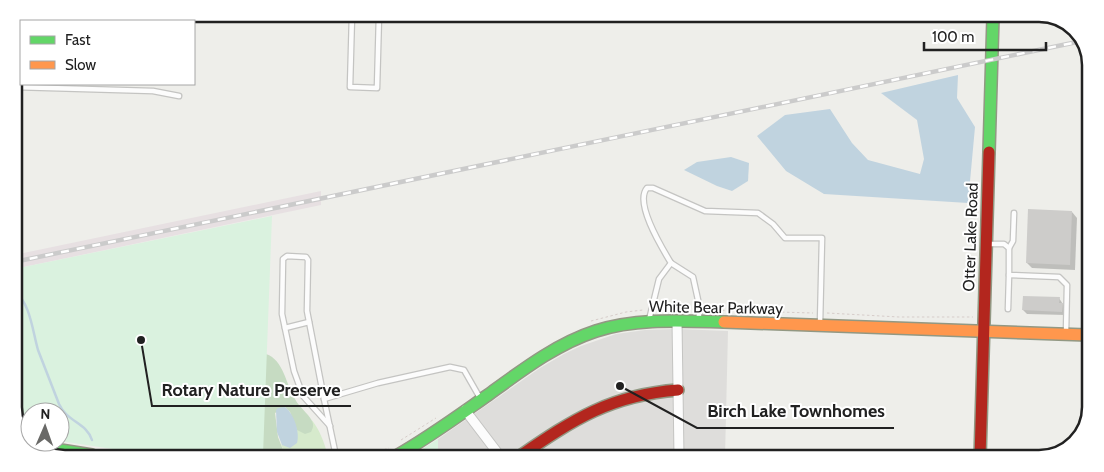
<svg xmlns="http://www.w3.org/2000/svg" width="1104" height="472" viewBox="0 0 1104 472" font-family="Cabin,sans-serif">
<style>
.residential{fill:#dedddb}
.industrial{fill:#e7e0e2}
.grass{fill:#d6eacc}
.forest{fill:#c6dbc2}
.park{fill:#daf2df}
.water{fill:#c0d3df}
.shadow{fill:#0003}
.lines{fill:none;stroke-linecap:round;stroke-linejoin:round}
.stream{stroke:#c0d3df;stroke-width:2.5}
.building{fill:#cdccca}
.lane-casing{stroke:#c4c4c2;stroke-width:7}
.street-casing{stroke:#c4c4c2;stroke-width:11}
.fast-casing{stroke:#929883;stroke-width:14}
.slow-casing{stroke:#929883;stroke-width:14}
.jam-casing{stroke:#929883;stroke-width:14}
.path{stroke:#d7cdca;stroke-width:1;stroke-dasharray:2.5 2.5;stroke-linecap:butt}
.lane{stroke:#fcfcfc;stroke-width:4.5}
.street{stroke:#fcfcfc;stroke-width:9}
.fast{stroke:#63d668;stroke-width:11}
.slow{stroke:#ff974d;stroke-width:11}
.jam{stroke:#b3261e;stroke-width:11}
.rail-casing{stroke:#cbcbcb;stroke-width:4.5}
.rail{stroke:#fff;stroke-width:2.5;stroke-dasharray:8;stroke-linecap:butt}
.labels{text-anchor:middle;stroke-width:4;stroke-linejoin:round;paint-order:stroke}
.street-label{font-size:16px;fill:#212121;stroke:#fff}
.rim{fill:none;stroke:#212121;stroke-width:2.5}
.leader{fill:none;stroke:#212121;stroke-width:2}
.callout-dot{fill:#212121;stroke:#fff;stroke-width:2}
.callout-label{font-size:18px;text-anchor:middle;font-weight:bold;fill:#212121;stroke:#fff;stroke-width:4;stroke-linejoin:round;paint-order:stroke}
</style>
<rect width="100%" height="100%" fill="#eeeeea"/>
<polygon class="residential" points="677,329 728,331 725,457 438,456 438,439 540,368 564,354 581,346 616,334 645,330"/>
<polygon class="industrial" points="321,191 321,205 14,269 14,255"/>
<path class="grass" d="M311,419C320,430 324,442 328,456L285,455L280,441L282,445L297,431L295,425L297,430L312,421Z"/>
<path class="forest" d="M266,354C284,360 286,385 295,399C299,407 308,413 312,421C314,425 313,428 311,432L305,434L297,430L290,412L285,407L275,413L278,437L285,455H154Z"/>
<g class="park">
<polygon points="272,216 263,455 152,455 60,441 60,412 30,412 30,437 24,436 14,410 14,269"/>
<polygon points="438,439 438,456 412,456"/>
</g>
<g class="water">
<polygon points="958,75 957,98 975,127 968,203 824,194 786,171 757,136 785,115 830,109 852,143 868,160 920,174 924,159 917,120 881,93"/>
<polygon points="731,157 749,163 748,181 732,191 717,186 684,170 697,162"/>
<path d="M285,407C294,414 300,432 297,443L290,448L282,445L277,432L276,410L278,408Z"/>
</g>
<g class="shadow">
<polygon points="1072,212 1077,218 1075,270 1032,268 1027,263"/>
<polygon points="1059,298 1066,309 1066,315 1027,314 1023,310"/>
</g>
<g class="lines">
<path class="stream" d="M14,290C31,305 32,329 38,350C45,368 52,386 59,404C67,422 87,423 92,440"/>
</g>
<g class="building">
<polygon points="1028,209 1072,211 1070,265 1026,263"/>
<polygon points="1023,296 1060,297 1059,303 1063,303 1062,312 1022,310"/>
</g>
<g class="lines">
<defs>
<g id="lane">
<polyline points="352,15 350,87 377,88 379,15"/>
<polyline points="54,21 54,18"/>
<polyline points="14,87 153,91 179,96"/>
<polyline points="988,244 1004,244 1009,248 1009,275 1059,277 1067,285 1066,333"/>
<polyline points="1009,248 1013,241 1014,213"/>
<polyline points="671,263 693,277 700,309 698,321"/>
<polyline points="1008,309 1009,275"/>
<path d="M649,320L659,279L671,263C662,248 634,203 647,188H653L705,211L758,213L773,224L785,238H822L820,324"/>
<polyline points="285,328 309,322"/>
<polyline points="324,399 307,311 308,260 306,257 287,256 283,259 282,314 294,371 303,396 330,426"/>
<polyline points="336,456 324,399 378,383 450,367 464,370 480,398"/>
</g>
<g id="street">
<polyline points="677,321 679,457"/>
<polyline points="465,410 500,456"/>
</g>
<g id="fast">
<polyline points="989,152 993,17"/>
<polyline points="35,446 92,455"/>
<path d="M396,456C428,438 458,416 488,395C521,371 556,344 596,331C637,318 681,321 724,322"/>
</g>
<polyline id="slow" points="724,322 1087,335"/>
<g id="jam">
<path d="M520,456C574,419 611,395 678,390"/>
<polyline points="980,458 989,152"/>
</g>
</defs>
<use href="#lane" class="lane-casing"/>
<use href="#street" class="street-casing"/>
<use href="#fast" class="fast-casing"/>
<use href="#slow" class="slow-casing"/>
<use href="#jam" class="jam-casing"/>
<g class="path">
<polyline points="657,309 693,309"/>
<polyline points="707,310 813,313"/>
<polyline points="827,313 899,317 973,317"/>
<polyline points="591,321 626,312 643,310"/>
<polyline points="401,440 436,418"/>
<polyline points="365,456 389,448"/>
</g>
<use href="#lane" class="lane"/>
<use href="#street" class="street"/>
<use href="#fast" class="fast"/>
<use href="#slow" class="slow"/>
<use href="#jam" class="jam"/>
<defs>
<polyline id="rail" points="14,262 1082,41"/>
</defs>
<use href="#rail" class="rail-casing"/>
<use href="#rail" class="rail"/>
</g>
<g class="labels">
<g class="street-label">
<text transform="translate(970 237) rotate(-88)" y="6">Otter Lake Road</text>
<text transform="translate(716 307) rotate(1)" y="6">White Bear Parkway</text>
</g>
</g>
<path d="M0 0H1104V472H0ZM65 22H1039A43 43 0 0 1 1082 65V407A43 43 0 0 1 1039 450H65A43 43 0 0 1 22 407V65A43 43 0 0 1 65 22Z" fill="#fff" fill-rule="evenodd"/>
<path class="rim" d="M65 22H1039A43 43 0 0 1 1082 65V407A43 43 0 0 1 1039 450H65A43 43 0 0 1 22 407V65A43 43 0 0 1 65 22Z"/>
<path class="leader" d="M141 340L152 406H351M620 386L697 428H894"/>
<g class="callout-dot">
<circle cx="141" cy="340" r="5"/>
<circle cx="620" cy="386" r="5"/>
</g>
<g class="callout-label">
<text x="251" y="396">Rotary Nature Preserve</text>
<text x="796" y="417">Birch Lake Townhomes</text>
</g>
<rect x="20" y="20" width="175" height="65" fill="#ffffff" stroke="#a6a6a6"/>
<rect x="30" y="36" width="25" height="8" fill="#63d668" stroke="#a6a6a6"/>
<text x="65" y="45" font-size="15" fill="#212121">Fast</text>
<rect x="30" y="61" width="25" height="8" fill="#ff974d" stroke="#a6a6a6"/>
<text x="65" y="70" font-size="15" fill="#212121">Slow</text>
<g transform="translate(45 427) rotate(2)"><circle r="24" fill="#ffffff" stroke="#a6a6a6"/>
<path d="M0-4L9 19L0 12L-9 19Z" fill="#696967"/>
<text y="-8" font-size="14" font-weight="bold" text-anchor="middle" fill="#212121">N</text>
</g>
<path d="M924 42v8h122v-8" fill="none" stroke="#212121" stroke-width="2.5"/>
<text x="932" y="42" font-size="15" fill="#212121" stroke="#ffffff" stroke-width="4" paint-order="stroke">100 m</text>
</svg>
